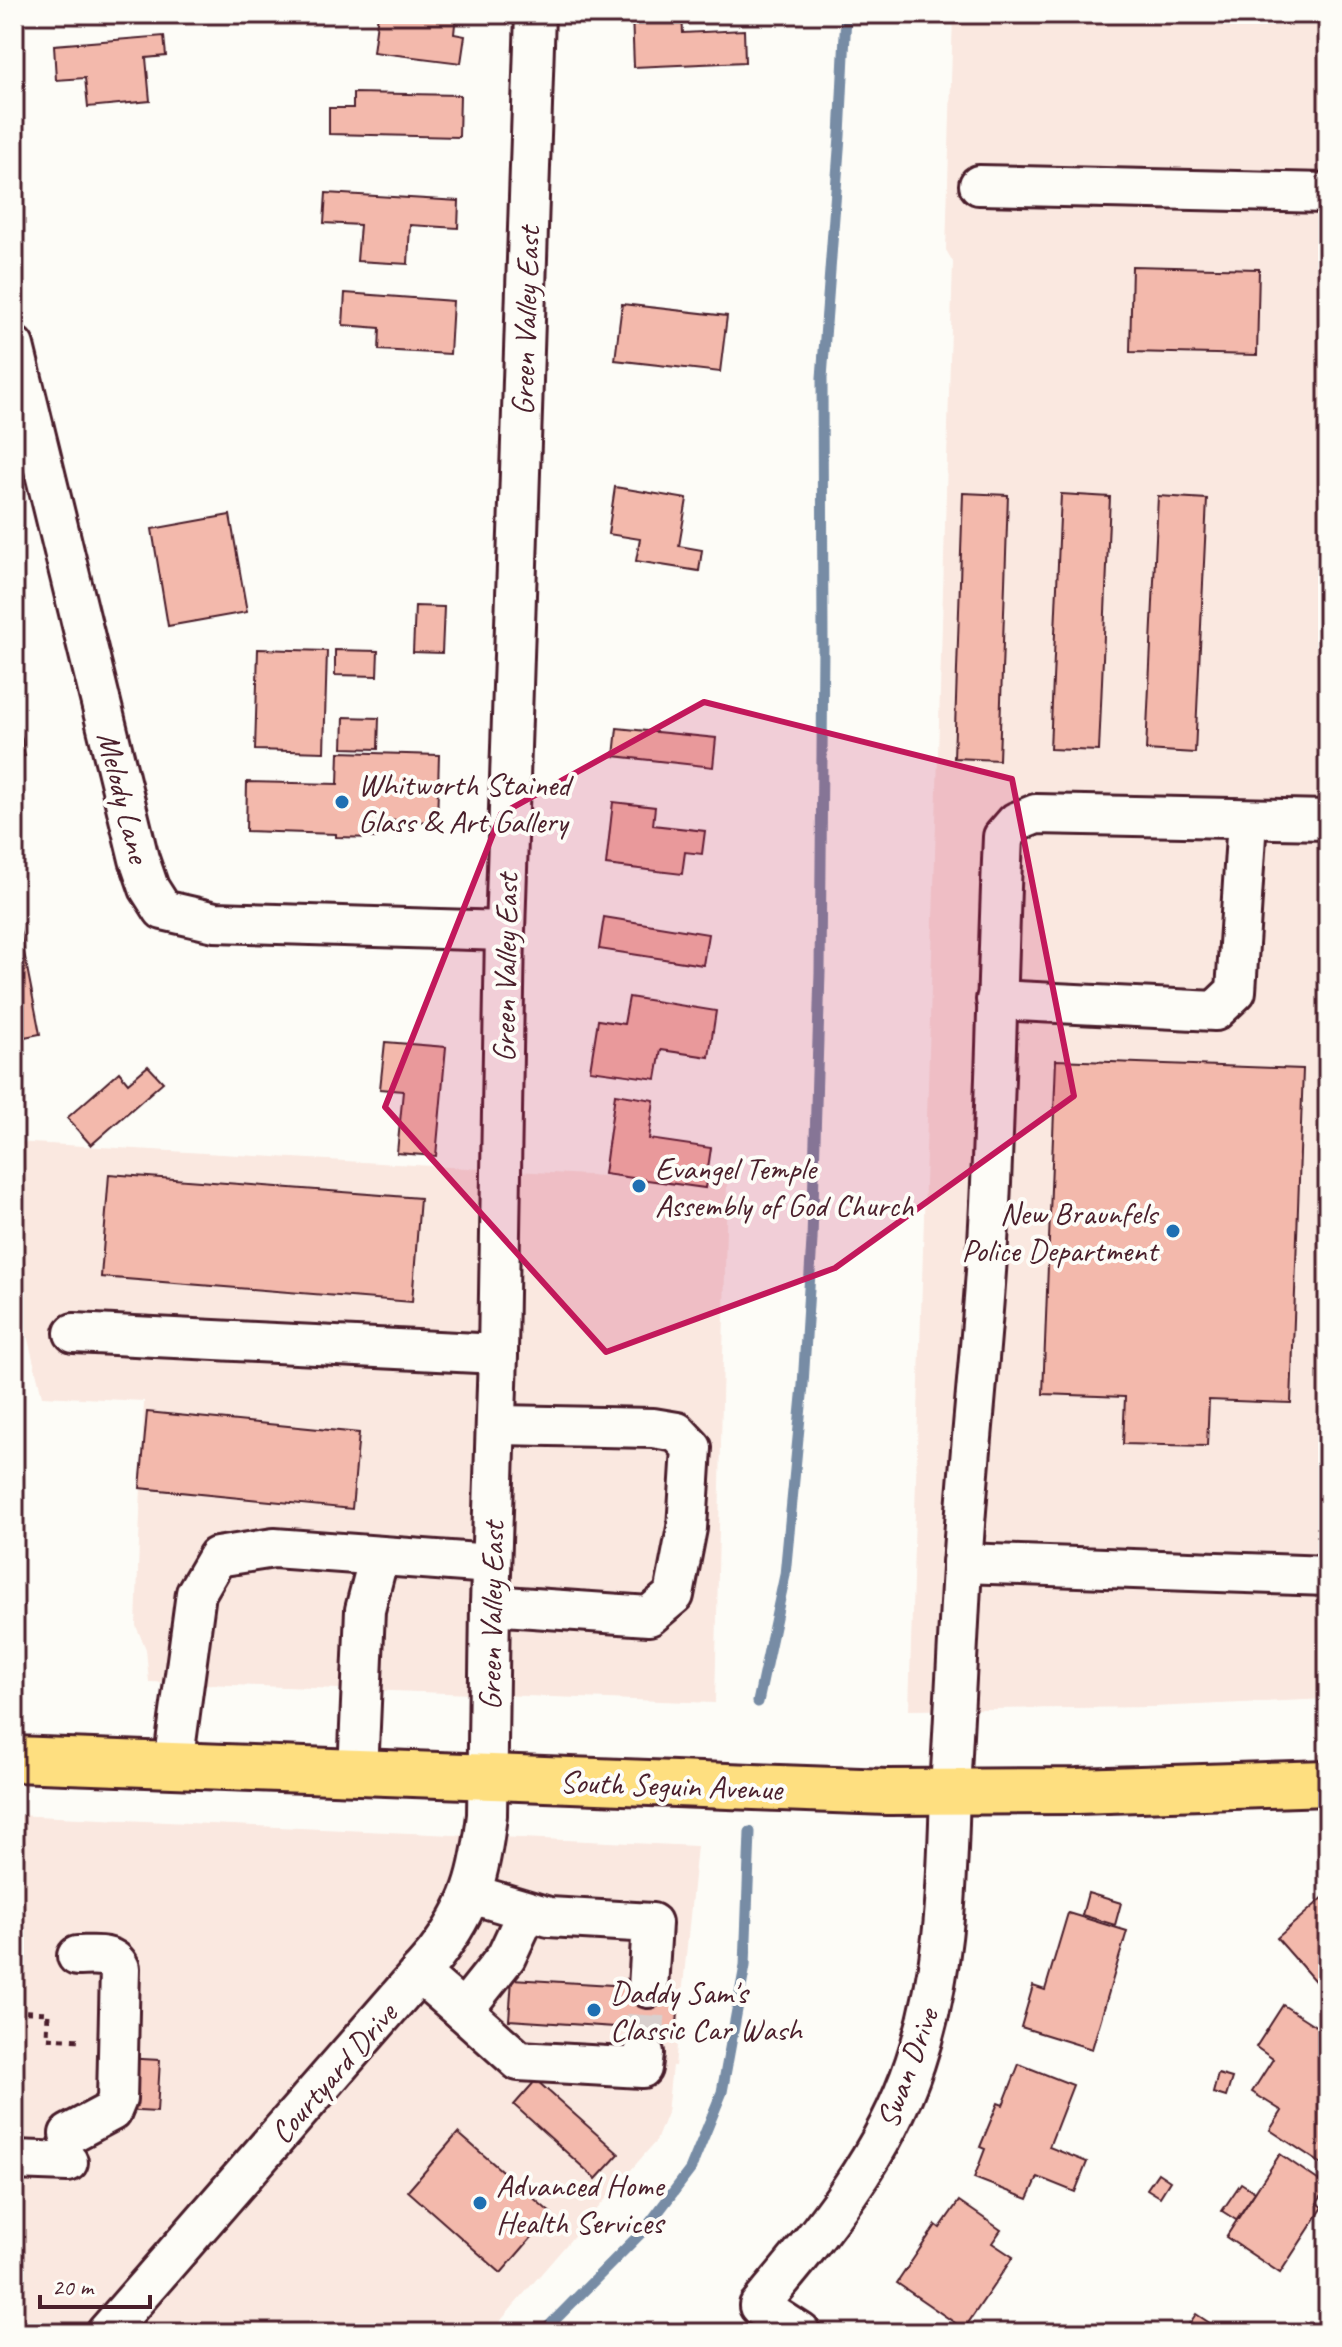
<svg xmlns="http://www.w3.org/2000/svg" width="1342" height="2347" viewBox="0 0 1342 2347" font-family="Caveat,sans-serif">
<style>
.built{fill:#fae8e0}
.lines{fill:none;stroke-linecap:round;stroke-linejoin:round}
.stream{stroke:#778ca5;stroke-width:11}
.building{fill:#f3b9ac;stroke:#4a1f2b;stroke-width:2}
.minor-tunnel{stroke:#d9d0ce;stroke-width:38;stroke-dasharray:38 19;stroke-linecap:butt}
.minor-casing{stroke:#4a1f2b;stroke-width:44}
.major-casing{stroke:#4a1f2b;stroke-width:50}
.path{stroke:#4a1f2b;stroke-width:5;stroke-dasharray:6 6;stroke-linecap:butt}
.minor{stroke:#fdfcf7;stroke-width:38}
.major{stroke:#fedf80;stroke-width:44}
.marked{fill:#c2185b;fill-opacity:0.2;stroke:#c2185b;stroke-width:6;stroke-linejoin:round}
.poi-dot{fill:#1f6fb2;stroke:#fdfcf7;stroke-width:3}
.labels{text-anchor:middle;stroke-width:8;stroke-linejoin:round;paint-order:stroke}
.street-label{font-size:32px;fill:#4a1f2b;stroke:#fdfcf7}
.poi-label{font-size:32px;fill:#4a1f2b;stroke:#fdfcf7;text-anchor:start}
</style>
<rect width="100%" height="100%" fill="#fdfcf7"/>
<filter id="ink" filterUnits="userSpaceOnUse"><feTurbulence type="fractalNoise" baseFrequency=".0125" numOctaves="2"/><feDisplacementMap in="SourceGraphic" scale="16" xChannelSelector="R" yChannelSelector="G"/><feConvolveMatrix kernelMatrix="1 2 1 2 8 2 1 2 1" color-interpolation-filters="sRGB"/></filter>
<g filter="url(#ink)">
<g class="built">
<polygon points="953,14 1328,14 1328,1699 1153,1707 909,1710 953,262 946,250"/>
<polygon points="14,1142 727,1183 715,1703 149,1682 146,1649 136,1626 144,1401 42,1396 14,1282"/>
<polygon points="14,1815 697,1846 675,2066 672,2066 667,2113 656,2141 490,2333 14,2333"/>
</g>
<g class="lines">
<g class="stream">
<polyline points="758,1702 785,1575 803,1385 812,1240 820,972 823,645 822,378 840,136 846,14"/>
<polyline points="542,2333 646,2228 690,2170 722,2092 745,1966 750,1832"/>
</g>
</g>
<g class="building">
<polygon points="378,14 456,14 454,34 465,36 461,63 373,52"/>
<polygon points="632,14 682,14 683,33 744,30 745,62 634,67"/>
<polygon points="164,36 166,56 146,58 150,101 88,107 85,78 56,80 54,45"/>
<polygon points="353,93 460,95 459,137 329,134 329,108 353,108"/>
<polygon points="326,193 459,201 458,228 410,225 408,264 357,261 360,225 324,223"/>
<polygon points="1132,266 1259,269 1257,355 1130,352"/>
<polygon points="345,293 453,301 450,354 379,350 380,328 343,325"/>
<polygon points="622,304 727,316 720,372 615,360"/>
<polygon points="615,487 687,499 679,546 702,550 699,571 636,561 640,539 608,534"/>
<polygon points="963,493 1008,495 999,760 954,758"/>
<polygon points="1061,494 1110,497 1099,751 1050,749"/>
<polygon points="1158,496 1207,499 1195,753 1146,750"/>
<polygon points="230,515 247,612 168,626 152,529"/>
<polygon points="415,606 444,607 442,653 413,652"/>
<polygon points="258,649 327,651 324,752 255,750"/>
<polygon points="335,650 378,651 377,676 335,675"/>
<polygon points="15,703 25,756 14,758 14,703"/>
<polygon points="344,717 379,718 378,749 343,748"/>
<polygon points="617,728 716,738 713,767 614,756"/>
<polygon points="339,752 439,755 437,822 376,820 376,838 336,837 336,834 246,831 247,782 338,784"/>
<polygon points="613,802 655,807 653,825 705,831 702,854 685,852 682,874 606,865"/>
<polygon points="15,906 40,1034 14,1039 14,906"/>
<polygon points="604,917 708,934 703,965 599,949"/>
<polygon points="629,997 716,1011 709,1057 661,1050 656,1079 590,1070 598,1020 624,1024"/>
<polygon points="385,1042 446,1047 436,1156 397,1153 403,1091 380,1089"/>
<polygon points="1056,1060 1303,1069 1291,1403 1209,1400 1207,1446 1123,1444 1125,1397 1043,1394"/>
<polygon points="148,1066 163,1082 91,1145 67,1118 119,1072 128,1083"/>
<polygon points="615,1094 654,1100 649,1139 711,1148 705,1188 604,1174"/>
<polygon points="109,1174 420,1198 412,1302 101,1277"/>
<polygon points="147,1412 359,1433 352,1509 140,1488"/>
<polygon points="1088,1893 1121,1903 1115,1925 1082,1915"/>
<polygon points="1326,1895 1328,1897 1328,1996 1277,1938"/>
<polygon points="1068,1913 1127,1931 1092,2049 1021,2027 1033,1986 1045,1990"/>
<polygon points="512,1979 662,1988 662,1999 679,2000 676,2037 659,2036 658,2054 629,2052 630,2028 509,2020"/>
<polygon points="1283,2005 1328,2034 1328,2087 1321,2098 1328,2103 1328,2154 1322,2164 1270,2130 1282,2111 1252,2092 1273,2059 1256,2047"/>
<polygon points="122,2058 160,2060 157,2112 120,2110"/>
<polygon points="1019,2064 1073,2085 1049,2147 1087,2162 1075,2192 1038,2177 1028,2199 974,2178 985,2149 980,2147 998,2103 1003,2105"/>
<polygon points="1218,2074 1232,2078 1226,2097 1213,2093"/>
<polygon points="536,2080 619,2154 596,2179 514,2105"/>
<polygon points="458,2133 552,2214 501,2273 408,2191"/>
<polygon points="1280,2154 1328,2187 1317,2203 1323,2207 1280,2273 1226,2237"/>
<polygon points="1158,2173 1170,2181 1160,2197 1147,2189"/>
<polygon points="1241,2183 1255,2192 1236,2220 1222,2211"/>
<polygon points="959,2201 1001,2230 992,2243 1013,2257 964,2329 897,2283 936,2225 940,2228"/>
<polygon points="1196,2314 1225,2333 1183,2333"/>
<polygon points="1071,2322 1088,2333 1064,2333"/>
</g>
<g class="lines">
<polyline class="minor-tunnel" points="644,2053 648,1988"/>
<defs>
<g id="minor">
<polyline points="979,185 1328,193"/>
<polyline points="14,346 139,859 149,888 163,910 215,922 505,931"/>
<polyline points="996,1000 1215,1011 1236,991 1247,820"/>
<polyline points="74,1333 498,1354"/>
<polyline points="962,1563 1328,1576"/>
<polyline points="490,1605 649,1616 674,1595 687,1528 692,1448 677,1432 653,1428 497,1425"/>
<polyline points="173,1765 196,1593 217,1557 274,1548 491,1564"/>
<polyline points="358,1773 365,1610 379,1556"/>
<polyline points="471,1894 549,1917 652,1923 648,1988"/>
<polyline points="419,1973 463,2011 506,1957 527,1912"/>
<polyline points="463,2011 519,2061 642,2068 644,2053"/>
<path d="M69,2134L112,2111L117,2099L120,1968C113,1952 92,1956 77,1956"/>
<polyline points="14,2160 68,2162"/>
<path d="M106,2333L435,1955C472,1906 480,1875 487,1815L490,1605L498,1354L505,931L535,14"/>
<path d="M801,2333L759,2306C821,2232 884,2157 915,2063C946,1970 947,1888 950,1791C953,1723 957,1654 961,1585C967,1471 981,1356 988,1242C996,1107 997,972 1003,837L1016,822L1036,814L1328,820"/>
</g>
<polyline id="major" points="14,1759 887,1792 1077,1791 1328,1783"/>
</defs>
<use href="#minor" class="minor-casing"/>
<use href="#major" class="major-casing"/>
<polyline class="path" points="14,2011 48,2013 47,2038 83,2040"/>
<use href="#minor" class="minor"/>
<use href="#major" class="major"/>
</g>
</g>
<path class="marked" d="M704,702L1012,779L1074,1096L835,1268L606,1352L385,1107L501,814Z"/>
<g class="poi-dot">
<circle cx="342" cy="802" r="8"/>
<circle cx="639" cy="1186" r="8"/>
<circle cx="1173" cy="1231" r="8"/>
<circle cx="594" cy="2010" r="8"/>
<circle cx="480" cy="2203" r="8"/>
</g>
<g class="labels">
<g class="street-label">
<text transform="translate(525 321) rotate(-88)" y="11">Green Valley East</text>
<text transform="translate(124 797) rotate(76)" y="11">Melody Lane</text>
<text transform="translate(505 968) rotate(-89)" y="11">Green Valley East</text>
<text transform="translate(491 1616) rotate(-89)" y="11">Green Valley East</text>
<text transform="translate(671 1785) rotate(2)" y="11">South Seguin Avenue</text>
<text transform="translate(907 2068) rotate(-70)" y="11">Swan Drive</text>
<text transform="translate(333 2073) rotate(-49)" y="11">Courtyard Drive</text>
</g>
<g class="poi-label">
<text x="358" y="795">Whitworth Stained<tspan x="358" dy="37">Glass &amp; Art Gallery</tspan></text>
<text x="655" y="1179">Evangel Temple<tspan x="655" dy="37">Assembly of God Church</tspan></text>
<text x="1157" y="1224" text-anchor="end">New Braunfels<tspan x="1157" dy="37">Police Department</tspan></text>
<text x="610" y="2003">Daddy Sam's<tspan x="610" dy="37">Classic Car Wash</tspan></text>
<text x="496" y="2196">Advanced Home<tspan x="496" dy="37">Health Services</tspan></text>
</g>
</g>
<rect width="1342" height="2347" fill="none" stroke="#fdfcf7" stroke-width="48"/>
<rect x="24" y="24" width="1294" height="2299" fill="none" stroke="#4a1f2b" stroke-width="3" filter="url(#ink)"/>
<path d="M40 2295v12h110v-12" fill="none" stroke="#4a1f2b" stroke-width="4"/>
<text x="52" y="2295" font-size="24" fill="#4a1f2b" stroke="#fdfcf7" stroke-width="6" paint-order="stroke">20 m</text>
</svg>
